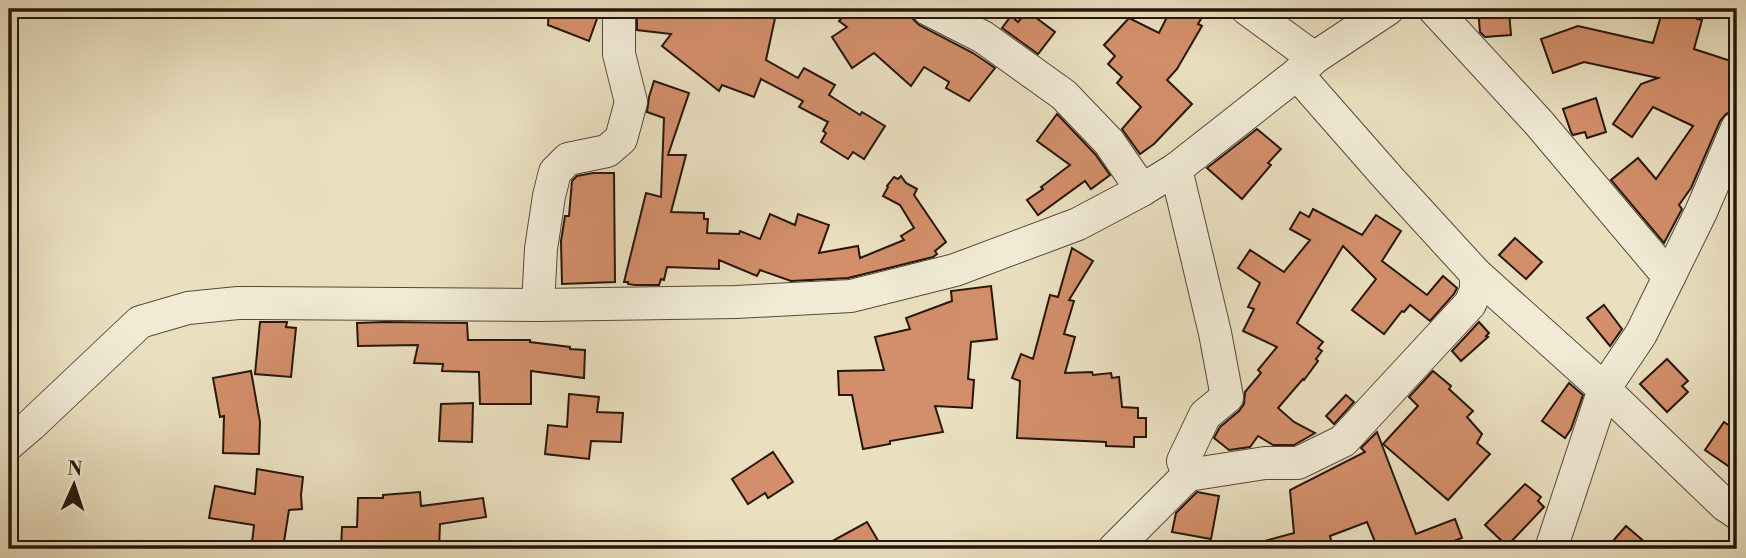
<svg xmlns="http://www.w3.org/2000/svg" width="1746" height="558" viewBox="0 0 1746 558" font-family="'Libre Bodoni',serif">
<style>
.building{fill:#d38f6b;stroke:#26160c;stroke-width:2}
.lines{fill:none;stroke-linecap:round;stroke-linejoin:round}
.minor-casing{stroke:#574839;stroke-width:34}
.minor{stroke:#f1ebd6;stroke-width:32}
</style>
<rect width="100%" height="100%" fill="#eae0c0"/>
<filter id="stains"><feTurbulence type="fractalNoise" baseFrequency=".00286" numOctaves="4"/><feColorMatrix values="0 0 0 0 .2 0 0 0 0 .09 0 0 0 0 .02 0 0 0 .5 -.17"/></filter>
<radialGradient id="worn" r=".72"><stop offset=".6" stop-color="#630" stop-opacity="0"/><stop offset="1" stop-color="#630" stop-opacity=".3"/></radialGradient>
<g class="building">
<polygon points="549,9 589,9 599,13 589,41 548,25"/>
<polygon points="637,9 777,9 766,60 798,78 804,68 835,85 829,95 860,115 862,112 885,126 864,159 853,152 848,159 821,142 826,133 823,131 828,122 799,107 803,101 761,79 754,97 722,85 719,91 662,46 671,34 637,30"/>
<polygon points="849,9 910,9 912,18 919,25 973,53 995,68 969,101 946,88 949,82 924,67 911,86 874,53 852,68 832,37 847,27 839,21"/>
<polygon points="1171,9 1188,9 1202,17 1198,24 1202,26 1177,69 1167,80 1192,104 1154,144 1140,154 1122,129 1141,107 1117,83 1122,77 1108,64 1115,56 1104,45 1129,18 1159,33"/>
<polygon points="1478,9 1502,9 1502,11 1509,11 1511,35 1485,37 1480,32"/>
<polygon points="1663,9 1700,9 1697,19 1702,20 1694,49 1737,63 1737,100 1734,110 1726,114 1720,121 1691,188 1679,205 1682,209 1664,243 1611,180 1638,158 1656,179 1693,126 1653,107 1632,137 1613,124 1641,84 1658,78 1584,62 1553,73 1541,39 1578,26 1653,43"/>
<polygon points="1027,11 1055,32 1038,54 1002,28 1011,16 1018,22"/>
<polygon points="654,81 689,93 668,155 686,155 671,212 704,213 704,219 708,219 707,233 739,234 740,231 760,239 770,214 795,225 798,214 829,225 819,253 858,246 860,258 904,240 901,236 914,228 900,205 883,196 888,187 887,186 894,177 898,179 901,176 906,183 917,189 914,195 946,242 935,251 937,254 933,257 848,278 791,281 760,270 757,276 719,260 719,269 667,267 664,280 661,279 659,285 635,285 628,284 628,282 624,282 646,193 661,197 664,118 647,112 649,97"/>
<polygon points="1596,98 1606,132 1587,138 1585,132 1573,135 1571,132 1563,109"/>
<polygon points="1057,114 1095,154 1110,175 1091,189 1085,181 1038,215 1027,200 1043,189 1041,187 1070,165 1037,141"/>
<polygon points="1257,129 1281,149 1268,163 1271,165 1242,199 1207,168"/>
<polygon points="593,173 614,173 615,282 562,284 561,241 565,216 569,216 572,181 577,176"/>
<polygon points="1313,209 1362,235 1376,215 1401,231 1382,261 1427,295 1443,276 1457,288 1454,294 1430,321 1410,305 1404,312 1402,311 1384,334 1352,310 1376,279 1343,246 1297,323 1323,342 1318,348 1322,351 1316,359 1318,361 1304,380 1303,379 1278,408 1294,422 1315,433 1294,445 1273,445 1258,436 1250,447 1229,450 1214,438 1220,427 1239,411 1244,404 1245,392 1261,373 1258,370 1277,347 1243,331 1254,309 1248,307 1260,283 1238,268 1250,250 1284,272 1310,240 1290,229 1300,212 1309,217"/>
<polygon points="1515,238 1542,262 1526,279 1499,255"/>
<polygon points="1072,248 1093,261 1069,300 1074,301 1064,334 1075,337 1065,373 1092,372 1093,375 1111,373 1112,378 1119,377 1122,407 1138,408 1138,418 1146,418 1146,437 1134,437 1134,447 1106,446 1106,442 1017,438 1020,381 1012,378 1021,354 1033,359 1050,295 1058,297"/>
<polygon points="991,286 997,339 971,342 968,379 974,380 972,408 935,406 943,432 890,441 890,444 863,449 852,395 839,395 838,371 884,370 875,337 910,329 906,318 952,301 951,291"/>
<polygon points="1604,305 1622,329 1610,346 1587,318"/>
<polygon points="260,322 287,322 286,327 296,328 291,377 255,374"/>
<polygon points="384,322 467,323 468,340 530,340 530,342 570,347 570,349 585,350 584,378 531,371 531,404 480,404 479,372 442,371 443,364 414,363 418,345 358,346 357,323"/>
<polygon points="1479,322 1489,333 1486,336 1488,337 1461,361 1452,351"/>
<polygon points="1667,359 1688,381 1682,386 1688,392 1667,412 1640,384"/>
<polygon points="251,371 260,422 259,454 223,453 224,416 220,417 213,378"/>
<polygon points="1433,371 1451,386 1449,389 1473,411 1467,417 1482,434 1477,443 1490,454 1448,500 1383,444 1418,406 1409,397"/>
<polygon points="1569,383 1583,395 1571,429 1565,438 1542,421"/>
<polygon points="569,394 599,397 597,412 623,413 621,442 591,441 589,459 545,454 548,425 567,427"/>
<polygon points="1346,395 1354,402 1334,424 1326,416"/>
<polygon points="473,403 472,442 439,441 441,404"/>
<polygon points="1724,422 1737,431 1737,472 1705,450"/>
<polygon points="1377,432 1416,534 1455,519 1462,538 1432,549 1378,549 1367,522 1330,536 1333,549 1258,549 1257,543 1294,533 1290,490 1365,452 1361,448"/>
<polygon points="773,452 793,482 768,498 765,493 748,504 732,479"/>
<polygon points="257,469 303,477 301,495 302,509 289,510 283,548 252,543 254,525 209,518 215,486 255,494"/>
<polygon points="1525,484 1541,497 1538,501 1544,507 1507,546 1485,525"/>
<polygon points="420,492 421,506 483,498 486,517 440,524 439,549 341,549 342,527 357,527 358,498 383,498 383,495"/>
<polygon points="1197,492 1219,496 1211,539 1172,532 1176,513"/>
<polygon points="867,522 883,549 818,549"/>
<polygon points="1626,526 1653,549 1606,549"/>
</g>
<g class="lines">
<defs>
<g id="minor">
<polyline points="928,9 983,37 1064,95 1109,142 1142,190"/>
<polyline points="1247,9 1314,58"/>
<polyline points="1434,9 1539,123 1669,277"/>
<polyline points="1297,74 1390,180 1476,274 1604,389 1725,505 1737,513"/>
<polyline points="538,305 541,249 549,196 555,172 568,159 607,151 621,139 631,102 619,54 619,9"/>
<polyline points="9,444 31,425 140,322 188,308 238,303 538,305 736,302 851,296 955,270 1078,224 1142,190 1176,169 1297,74 1314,58 1388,9"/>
<polyline points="1188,475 1265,463 1298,463 1343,441 1470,304 1476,290 1476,274"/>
<polyline points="1552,546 1604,389 1641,334 1701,212 1737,128"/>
<polyline points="1114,549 1188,475 1183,461 1205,415 1227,397 1215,333 1176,169"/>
</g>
</defs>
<use href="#minor" class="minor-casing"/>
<use href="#minor" class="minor"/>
</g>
<rect width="1746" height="558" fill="none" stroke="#eae0c0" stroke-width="35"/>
<rect x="10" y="10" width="1725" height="537" fill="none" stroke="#26160c" stroke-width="3.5"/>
<rect x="18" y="18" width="1711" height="523" fill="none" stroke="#26160c" stroke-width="2"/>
<g transform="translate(74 485) rotate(3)" stroke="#f1ebd6" stroke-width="5" paint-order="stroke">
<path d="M0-5L12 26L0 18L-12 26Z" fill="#26160c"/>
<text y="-10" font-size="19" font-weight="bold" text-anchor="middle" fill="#26160c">N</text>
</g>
<rect width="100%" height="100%" filter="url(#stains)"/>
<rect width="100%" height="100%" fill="url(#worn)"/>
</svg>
